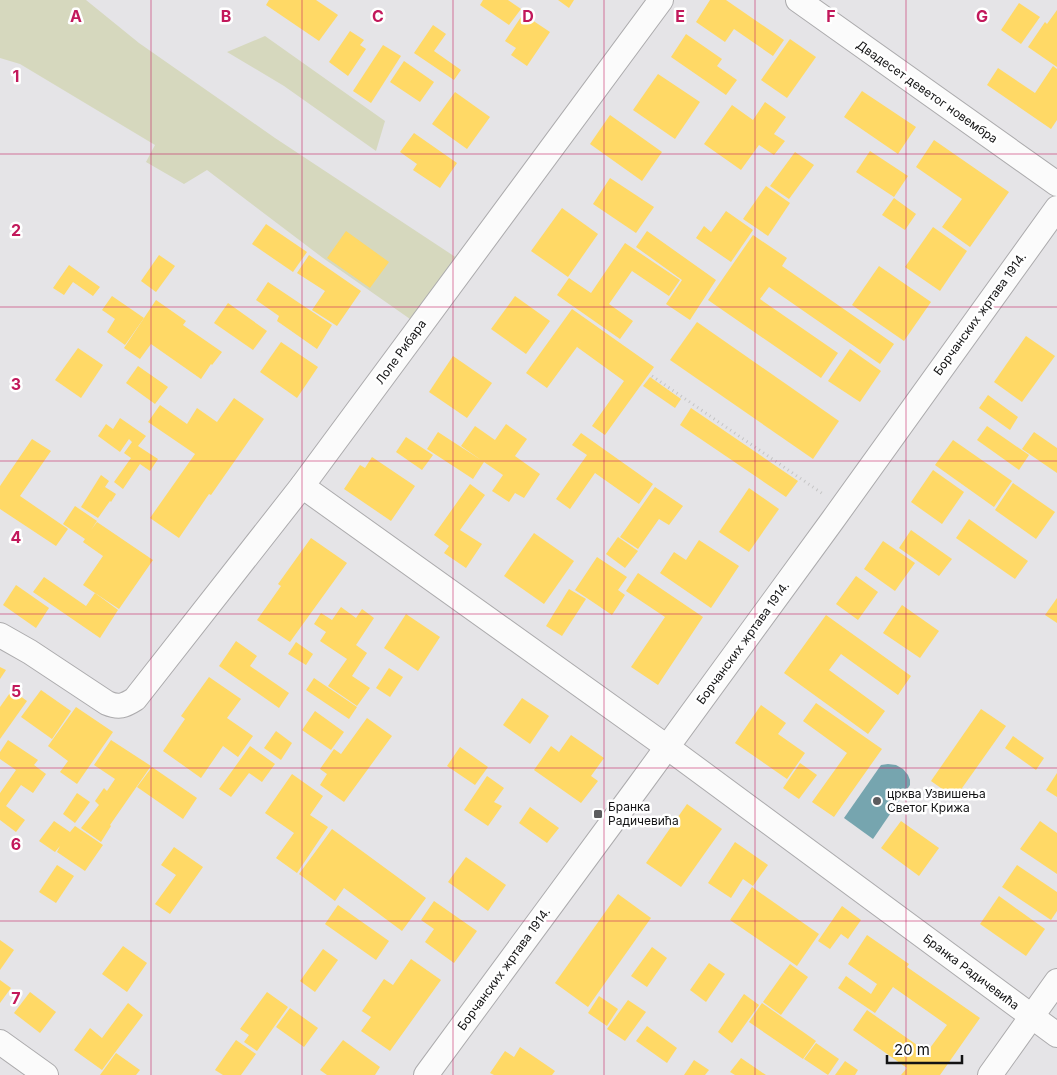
<svg xmlns="http://www.w3.org/2000/svg" width="1057" height="1075" viewBox="0 0 1057 1075" font-family="Inter,sans-serif">
<style>
.green{fill:#d6d8be}
.homes{fill:#ffd966}
.public{fill:#76a5af}
.lines{fill:none;stroke-linecap:round;stroke-linejoin:round}
.minor-casing{stroke:#acabad;stroke-width:26}
.path{stroke:#c5c5c6;stroke-width:3;stroke-dasharray:1 4;stroke-linecap:butt}
.minor{stroke:#fbfbfb;stroke-width:24}
.grid{fill:none;stroke:#c2185b;stroke-width:1;stroke-opacity:0.55}
.poi-dot{fill:#5c5c5e;stroke:#fff;stroke-width:2}
.labels{text-anchor:middle;stroke-width:5;stroke-linejoin:round;paint-order:stroke}
.street-label{font-size:12px;fill:#131314;stroke:#fff}
.poi-label{font-size:12px;fill:#131314;stroke:#fff;text-anchor:start}
.grid-label{font-size:16px;text-anchor:middle;font-weight:bold;fill:#c2185b;stroke:#fff;stroke-width:5;stroke-linejoin:round;paint-order:stroke}
</style>
<rect width="100%" height="100%" fill="#e5e4e7"/>
<g class="green">
<polygon points="0,0 86,0 139,43 275,138 466,264 420,326 323,258 207,170 184,184 146,162 155,145 20,64 0,58"/>
<polygon points="265,36 385,121 376,151 284,86 227,52"/>
</g>
<g class="homes">
<polygon points="269,0 316,0 338,15 319,41 266,5"/>
<polygon points="483,0 508,0 521,9 509,25 480,5"/>
<polygon points="558,0 574,0 569,8"/>
<polygon points="710,0 726,0 784,40 773,56 734,29 725,42 696,22"/>
<polygon points="1019,3 1040,17 1021,44 1001,30"/>
<polygon points="1057,10 1057,67 1028,47 1045,22 1047,24"/>
<polygon points="523,14 550,32 527,66 511,55 516,48 505,41"/>
<polygon points="433,25 446,34 434,51 461,70 454,80 414,53"/>
<polygon points="350,31 364,40 360,45 366,49 348,76 329,62"/>
<polygon points="686,34 722,59 717,66 737,80 726,95 671,57"/>
<polygon points="790,39 816,57 787,98 761,80"/>
<polygon points="383,45 401,56 371,103 353,91"/>
<polygon points="404,61 434,82 420,102 390,82"/>
<polygon points="1053,66 1057,69 1057,120 1051,129 987,85 998,68 1035,93"/>
<polygon points="658,74 700,102 675,139 633,110"/>
<polygon points="862,91 916,127 898,154 844,117"/>
<polygon points="455,92 490,117 467,149 432,124"/>
<polygon points="765,102 786,117 774,134 785,141 774,155 759,145 741,170 704,144 732,105 753,120"/>
<polygon points="610,115 662,152 642,181 590,144"/>
<polygon points="414,133 457,163 440,188 413,170 417,164 400,152"/>
<polygon points="934,140 1009,192 970,247 942,227 962,199 916,167"/>
<polygon points="870,151 908,176 894,197 856,172"/>
<polygon points="795,152 814,165 789,199 770,186"/>
<polygon points="610,178 654,207 636,233 593,204"/>
<polygon points="766,186 790,203 768,236 743,219"/>
<polygon points="894,198 916,214 905,230 882,215"/>
<polygon points="562,208 598,234 568,277 531,251"/>
<polygon points="726,211 753,230 731,262 696,238 704,226 711,232"/>
<polygon points="266,224 307,252 293,272 252,244"/>
<polygon points="933,227 967,251 940,291 905,267"/>
<polygon points="346,231 389,262 370,288 327,258"/>
<polygon points="647,231 716,280 690,320 666,304 682,280 636,247"/>
<polygon points="753,235 787,258 782,266 894,344 880,364 769,287 760,299 838,353 821,378 708,300"/>
<polygon points="625,243 680,280 669,296 632,271 609,304 633,321 620,339 557,295 569,278 591,293"/>
<polygon points="159,255 175,266 156,292 141,281"/>
<polygon points="309,255 361,291 337,326 312,310 325,291 297,273"/>
<polygon points="69,265 100,287 93,296 73,282 64,295 53,288"/>
<polygon points="879,266 931,302 904,341 852,305"/>
<polygon points="268,282 332,325 317,349 277,321 279,316 256,300"/>
<polygon points="112,296 144,318 125,345 107,332 115,319 102,310"/>
<polygon points="515,296 550,321 526,354 491,329"/>
<polygon points="156,300 186,321 183,325 222,352 212,365 211,364 201,379 151,344 140,359 124,348"/>
<polygon points="228,303 267,331 253,350 214,323"/>
<polygon points="572,309 654,367 605,435 592,426 624,381 577,347 585,336 547,388 526,373"/>
<polygon points="697,322 839,421 813,459 670,360"/>
<polygon points="1026,336 1055,356 1022,402 994,382"/>
<polygon points="281,342 318,367 297,398 260,372"/>
<polygon points="78,348 103,365 81,398 55,380"/>
<polygon points="850,349 881,371 860,402 828,381"/>
<polygon points="453,356 492,383 467,418 429,392"/>
<polygon points="138,366 168,387 155,404 126,383"/>
<polygon points="650,377 681,399 675,408 643,386"/>
<polygon points="988,395 1018,417 1010,430 979,408"/>
<polygon points="234,398 264,419 211,495 209,494 179,538 150,518 195,454 148,422 160,405 187,424 197,408 217,422"/>
<polygon points="691,408 798,481 786,497 680,425"/>
<polygon points="120,418 146,436 138,446 158,459 150,471 140,464 123,489 114,482 131,458 124,453 132,442 129,439 120,452 98,436 106,424 113,429"/>
<polygon points="506,424 527,439 515,456 540,474 524,498 515,493 509,502 492,491 503,475 484,462 473,479 427,449 438,432 481,460 461,446 475,426 495,440"/>
<polygon points="987,426 1029,455 1019,470 977,440"/>
<polygon points="1034,432 1057,448 1057,473 1022,449"/>
<polygon points="581,433 653,484 639,504 595,473 570,509 556,499 587,455 572,445"/>
<polygon points="406,437 433,455 422,470 396,452"/>
<polygon points="32,439 51,451 20,496 68,529 56,546 0,509 0,486"/>
<polygon points="953,440 1012,481 994,507 935,465"/>
<polygon points="372,457 415,486 391,521 344,489 360,465 365,468"/>
<polygon points="933,470 964,492 942,524 911,502"/>
<polygon points="101,475 109,481 105,487 116,494 111,502 110,501 98,518 81,507"/>
<polygon points="1013,483 1055,512 1036,539 995,510"/>
<polygon points="470,484 485,495 460,530 482,544 466,568 444,553 449,546 434,535"/>
<polygon points="655,487 683,506 669,525 659,519 638,549 620,537"/>
<polygon points="749,488 779,509 749,552 719,532"/>
<polygon points="75,506 97,521 91,530 97,522 153,560 119,609 83,585 103,556 83,542 85,539 63,524"/>
<polygon points="969,519 1028,561 1015,579 956,538"/>
<polygon points="911,530 952,559 939,576 899,548"/>
<polygon points="534,533 574,561 544,604 504,576"/>
<polygon points="618,537 638,551 625,568 606,554"/>
<polygon points="311,538 347,563 290,642 257,620 281,586 278,584"/>
<polygon points="699,540 739,566 711,608 660,573 674,552 686,560"/>
<polygon points="883,541 915,563 895,591 864,569"/>
<polygon points="597,557 627,577 618,590 625,595 612,615 575,590"/>
<polygon points="638,573 703,617 658,685 631,667 665,617 626,591"/>
<polygon points="856,576 878,592 858,620 836,604"/>
<polygon points="44,577 86,606 95,593 118,610 100,638 33,592"/>
<polygon points="16,585 49,608 36,628 3,605"/>
<polygon points="569,589 586,599 562,636 546,626"/>
<polygon points="1057,598 1057,623 1045,615"/>
<polygon points="902,605 939,631 920,658 883,633"/>
<polygon points="341,607 356,618 362,609 374,618 356,645 367,653 352,676 370,688 357,706 328,686 347,659 320,641 326,632 314,624 321,613 332,620"/>
<polygon points="406,614 440,637 418,671 384,648"/>
<polygon points="826,615 911,676 898,695 841,654 829,670 885,711 868,734 784,673"/>
<polygon points="236,641 257,656 250,666 289,693 279,708 219,666"/>
<polygon points="296,642 313,654 306,665 288,654"/>
<polygon points="0,667 6,670 0,679"/>
<polygon points="389,668 403,677 390,697 376,688"/>
<polygon points="209,677 241,699 227,718 253,736 238,757 223,746 201,778 163,751 185,719 181,716"/>
<polygon points="314,678 357,707 349,719 306,690"/>
<polygon points="12,690 27,701 0,739 0,707"/>
<polygon points="41,690 71,711 52,739 21,717"/>
<polygon points="522,698 549,716 530,744 503,725"/>
<polygon points="816,703 882,749 834,817 812,802 847,753 803,721"/>
<polygon points="761,705 786,723 778,734 805,753 787,779 735,743"/>
<polygon points="76,707 113,732 77,784 60,772 68,761 48,746"/>
<polygon points="981,709 1006,726 955,798 931,781"/>
<polygon points="315,711 344,732 331,750 302,730"/>
<polygon points="367,718 392,736 344,802 320,785 327,774 320,769 334,749 341,754"/>
<polygon points="276,731 292,743 281,760 264,748"/>
<polygon points="571,735 604,758 591,776 598,781 581,803 534,770 551,746 559,752"/>
<polygon points="1013,736 1044,758 1036,770 1005,748"/>
<polygon points="8,740 38,760 34,765 46,774 33,793 21,785 6,806 25,820 16,832 0,820 0,793 16,770 0,759 0,752"/>
<polygon points="111,740 151,766 110,825 111,826 101,842 81,828 99,805 95,801 104,788 107,791 115,779 94,765"/>
<polygon points="250,746 275,764 262,782 249,773 231,797 219,789"/>
<polygon points="460,747 488,767 475,785 447,766"/>
<polygon points="800,763 817,775 799,799 783,788"/>
<polygon points="152,767 197,798 183,819 137,787"/>
<polygon points="1057,773 1057,797 1046,790"/>
<polygon points="292,774 323,796 310,815 328,827 297,873 276,858 294,833 265,813"/>
<polygon points="487,776 504,788 494,802 502,806 488,826 464,810"/>
<polygon points="77,793 90,802 75,823 63,814"/>
<polygon points="687,804 722,829 681,887 646,863"/>
<polygon points="530,807 559,828 547,843 519,823"/>
<polygon points="54,821 70,832 75,826 103,845 85,871 57,852 60,846 55,852 39,841"/>
<polygon points="901,821 939,848 919,876 881,848"/>
<polygon points="1040,821 1057,833 1057,874 1020,849"/>
<polygon points="332,829 426,898 402,931 344,888 335,901 299,874"/>
<polygon points="735,842 768,865 753,886 743,879 731,898 708,883"/>
<polygon points="174,847 203,867 170,914 155,904 176,875 161,865"/>
<polygon points="466,857 506,885 488,911 448,882"/>
<polygon points="57,865 74,876 56,903 39,892"/>
<polygon points="1017,865 1057,892 1057,911 1051,920 1002,887"/>
<polygon points="752,887 819,934 797,966 730,920"/>
<polygon points="618,894 651,918 588,1007 555,983"/>
<polygon points="999,896 1045,929 1026,956 980,924"/>
<polygon points="434,901 477,931 454,963 425,942 434,929 421,920"/>
<polygon points="338,905 389,941 376,960 325,924"/>
<polygon points="842,906 861,920 848,939 841,934 830,949 818,941"/>
<polygon points="867,935 909,964 907,967 980,1018 940,1075 901,1075 907,1068 853,1030 867,1010 927,1052 947,1025 893,987 875,1013 838,988 846,976 871,994 877,984 848,964"/>
<polygon points="0,940 14,950 0,970"/>
<polygon points="123,946 147,963 127,992 102,974"/>
<polygon points="652,947 667,958 647,987 631,976"/>
<polygon points="323,949 338,960 315,992 300,981"/>
<polygon points="411,959 441,980 390,1051 361,1031 371,1017 362,1011 384,979 393,985"/>
<polygon points="709,963 725,974 706,1002 690,990"/>
<polygon points="790,964 808,977 781,1015 763,1002"/>
<polygon points="0,980 11,988 0,1003"/>
<polygon points="30,992 56,1012 40,1033 14,1013"/>
<polygon points="267,992 288,1007 257,1051 244,1042 249,1035 240,1029"/>
<polygon points="744,994 759,1005 732,1043 718,1032"/>
<polygon points="599,996 618,1009 607,1026 588,1013"/>
<polygon points="628,1000 646,1012 625,1041 607,1029"/>
<polygon points="128,1003 143,1015 102,1070 74,1050 90,1028 102,1038"/>
<polygon points="762,1003 816,1041 803,1059 749,1022"/>
<polygon points="290,1008 318,1028 304,1047 276,1027"/>
<polygon points="647,1026 677,1048 667,1063 636,1041"/>
<polygon points="236,1040 256,1054 241,1075 223,1075 215,1070"/>
<polygon points="343,1040 380,1067 375,1075 327,1075 320,1070"/>
<polygon points="816,1043 839,1059 828,1075 804,1059"/>
<polygon points="520,1047 555,1071 552,1075 494,1075 490,1073 505,1051 514,1057"/>
<polygon points="116,1053 140,1070 136,1075 100,1075"/>
<polygon points="741,1058 766,1075 735,1075 730,1072"/>
<polygon points="694,1060 709,1070 705,1075 684,1075"/>
<polygon points="845,1061 858,1070 855,1075 835,1075"/>
</g>
<polygon class="public" points="888,764 896,765 903,769 908,775 910,780 910,785 873,839 844,818 881,765"/>
<g class="lines">
<defs>
<g id="minor">
<polyline points="798,0 1057,184"/>
<polyline points="302,486 667,747 1057,1035"/>
<path d="M0,635L30,652L107,703C119,708 124,706 135,699L302,486L661,0"/>
<polyline points="0,1042 46,1075"/>
<polyline points="426,1075 638,787 832,521 1057,208"/>
<polyline points="990,1075 1057,981"/>
</g>
</defs>
<use href="#minor" class="minor-casing"/>
<polyline class="path" points="652,376 823,494"/>
<use href="#minor" class="minor"/>
</g>
<path class="grid" d="M151,0V1075M302,0V1075M453,0V1075M604,0V1075M755,0V1075M906,0V1075M0,154H1057M0,307H1057M0,461H1057M0,614H1057M0,768H1057M0,921H1057"/>
<g class="poi-dot">
<circle cx="877" cy="801" r="5"/>
<rect x="593" y="809" width="10" height="10" rx="2.5"/>
</g>
<g class="labels">
<g class="street-label">
<text transform="translate(927 92) rotate(35)" y="4">Двадесет деветог новембра</text>
<text transform="translate(980 314) rotate(-54)" y="4">Борчанских жртава 1914.</text>
<text transform="translate(401 352) rotate(-54)" y="4">Лоле Рибара</text>
<text transform="translate(743 643) rotate(-54)" y="4">Борчанских жртава 1914.</text>
<text transform="translate(504 969) rotate(-54)" y="4">Борчанских жртава 1914.</text>
<text transform="translate(971 972) rotate(37)" y="4">Бранка Радичевића</text>
</g>
<g class="poi-label">
<text x="887" y="798">црква Узвишења<tspan x="887" dy="14">Светог Крижа</tspan></text>
<text x="608" y="811">Бранка<tspan x="608" dy="14">Радичевића</tspan></text>
</g>
</g>
<g class="grid-label">
<text x="76" y="22">A</text>
<text x="226" y="22">B</text>
<text x="378" y="22">C</text>
<text x="528" y="22">D</text>
<text x="680" y="22">E</text>
<text x="831" y="22">F</text>
<text x="982" y="22">G</text>
<text x="16" y="82">1</text>
<text x="16" y="236">2</text>
<text x="16" y="390">3</text>
<text x="16" y="543">4</text>
<text x="16" y="697">5</text>
<text x="16" y="850">6</text>
<text x="16" y="1004">7</text>
</g>
<path d="M887 1055v8h75v-8" fill="none" stroke="#131314" stroke-width="2.5"/>
<text x="894" y="1055" font-size="15" fill="#131314" stroke="#ffffff" stroke-width="4" paint-order="stroke">20 m</text>
</svg>
